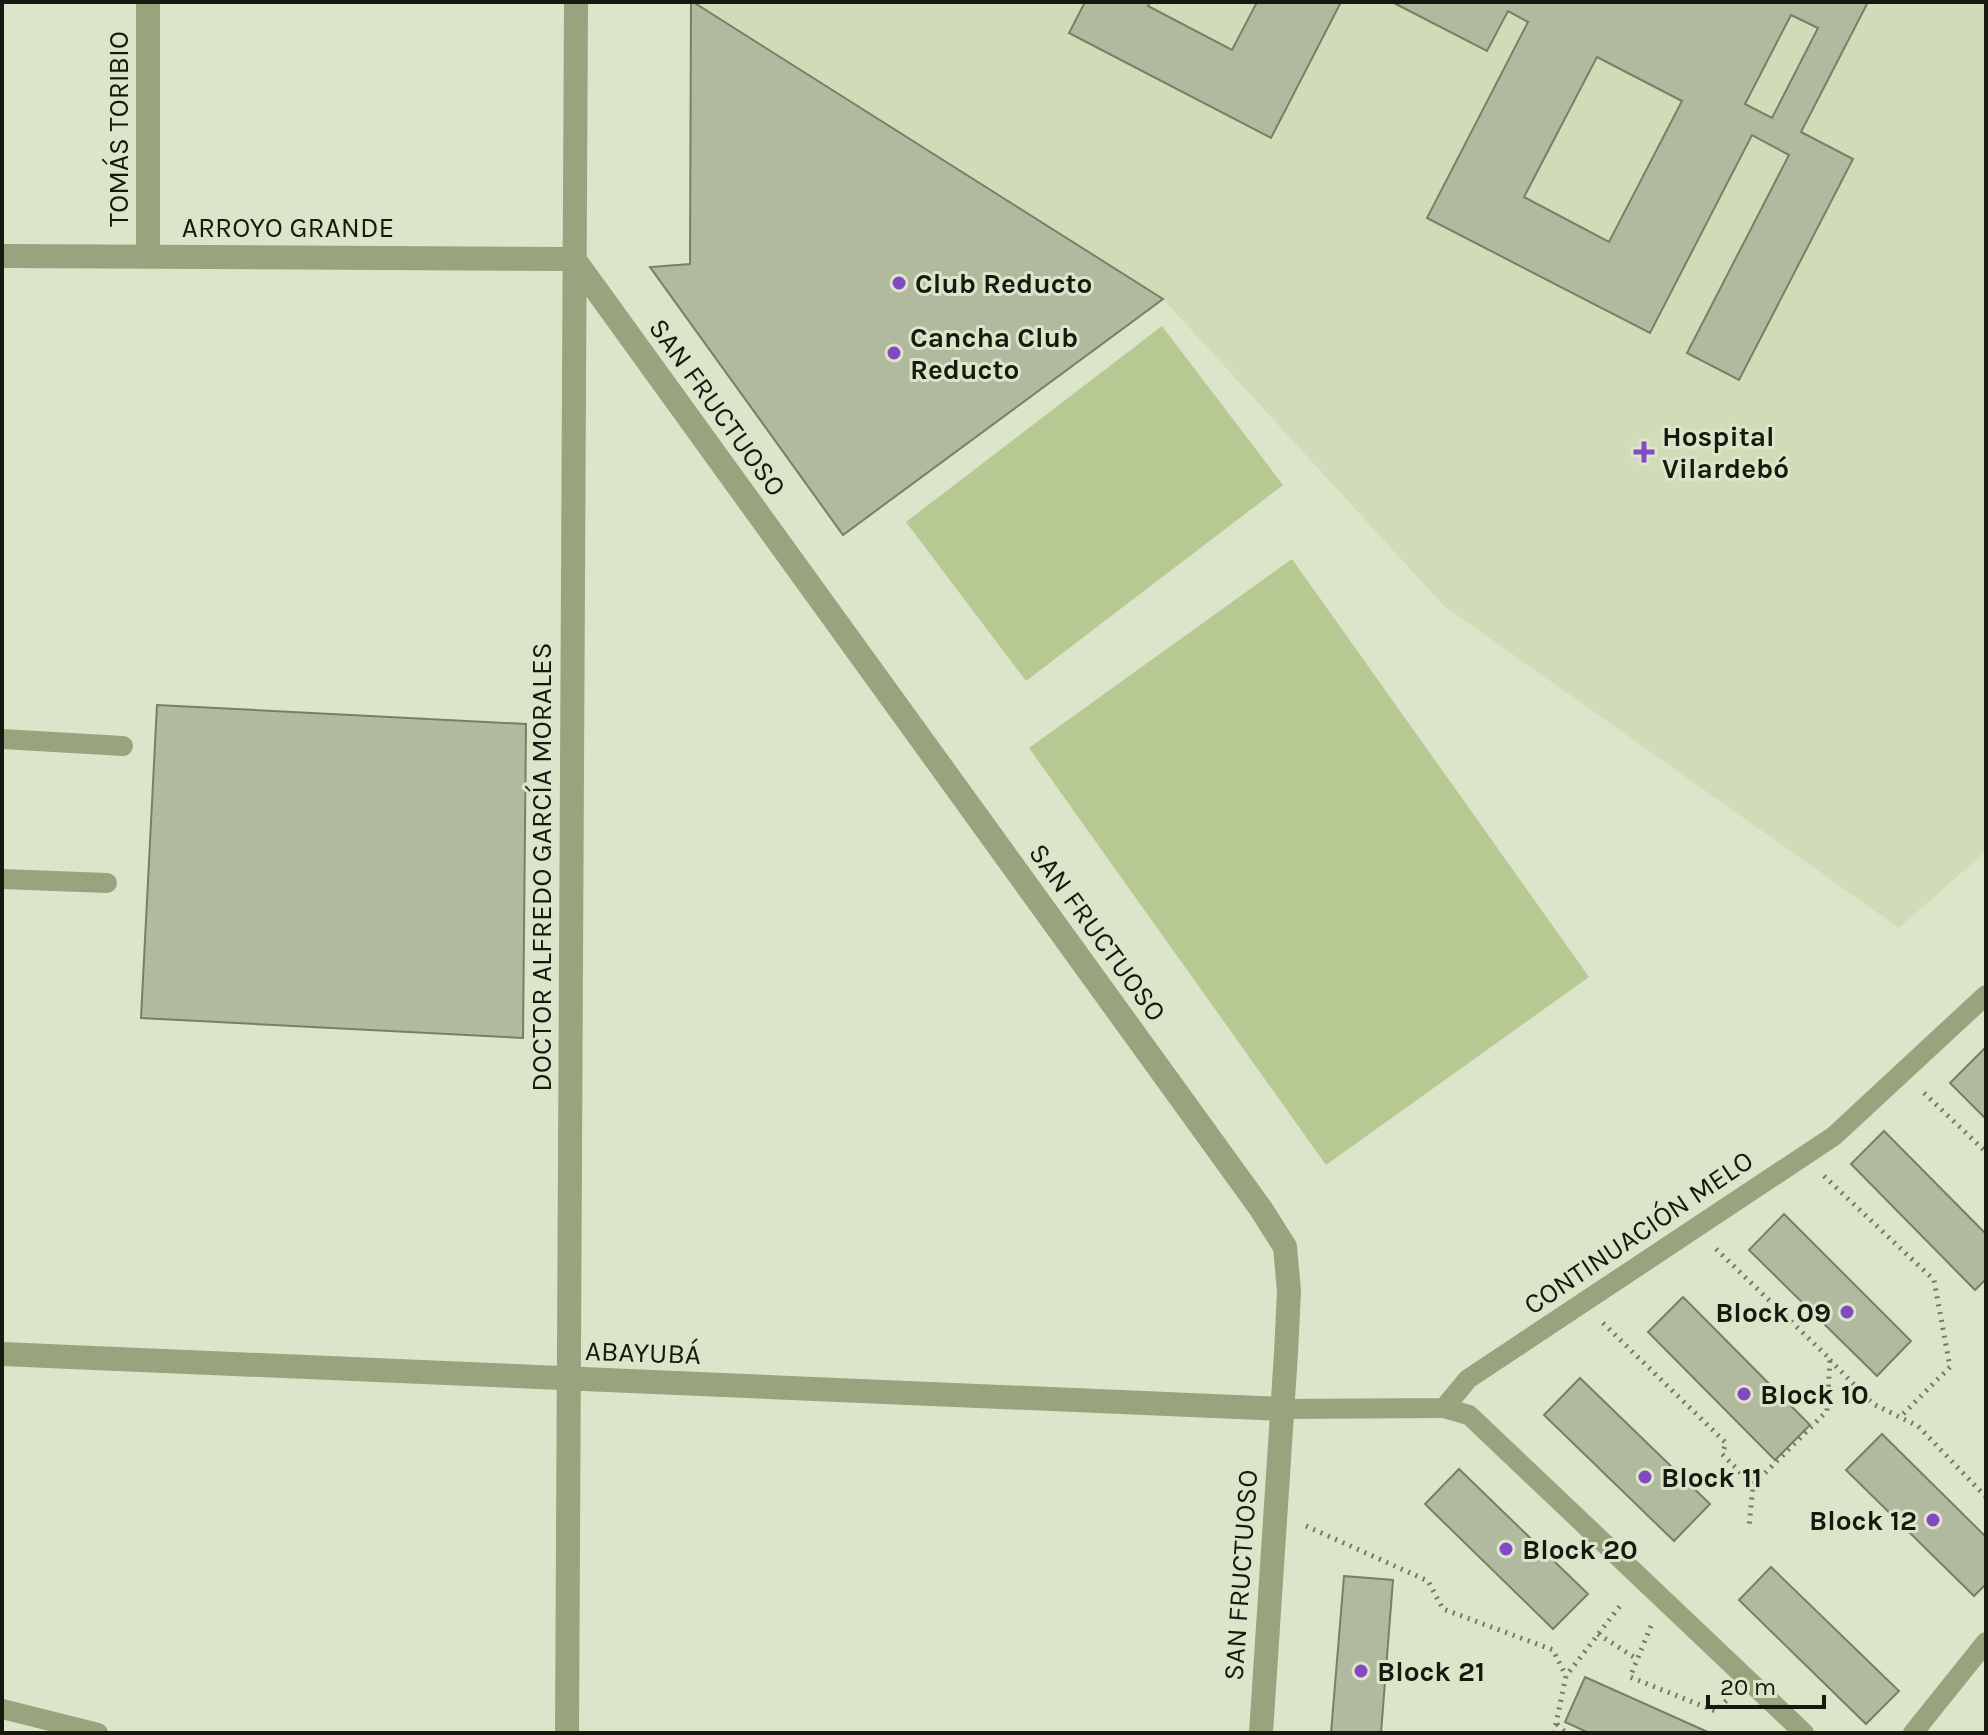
<svg xmlns="http://www.w3.org/2000/svg" width="1988" height="1735" viewBox="0 0 1988 1735" font-family="Karla,sans-serif">
<style>
.built{fill:#d0dcb8}
.green{fill:#b7c992}
.building{fill:#b1ba9f;stroke:#778066;stroke-width:2;fill-rule:evenodd}
.lines{fill:none;stroke-linecap:round;stroke-linejoin:round}
.path{stroke:#737966;stroke-width:5;stroke-dasharray:2 6;stroke-linecap:butt}
.service{stroke:#97a47d;stroke-width:20}
.minor{stroke:#97a47d;stroke-width:24}
.poi-dot{fill:#824ac1;stroke:#dce5c9;stroke-width:3}
.labels{text-anchor:middle;stroke-width:6;stroke-linejoin:round;paint-order:stroke}
.street-label{font-size:28px;fill:#16190f;stroke:#dce5c9}
.poi-label{font-size:28px;font-weight:bold;fill:#16190f;stroke:#dce5c9;text-anchor:start}
</style>
<rect width="100%" height="100%" fill="#dce5c9"/>
<polygon class="built" points="693,2 1986,2 1986,851 1899,928 1443,605 1163,299"/>
<g class="green">
<polygon points="1162,326 1283,485 1026,681 906,522"/>
<polygon points="1292,559 1589,977 1326,1165 1029,748"/>
</g>
<g class="building">
<polygon points="691,2 693,2 1163,299 843,535 650,267 690,264"/>
<polygon points="1085,2 1150,2 1148,6 1232,50 1257,2 1341,2 1271,138 1069,33"/>
<path d="M1392,2H1868L1801,132L1853,159L1739,380L1687,353L1789,155L1752,135L1650,333L1427,218L1528,22L1508,11L1487,51ZM1791,15L1818,28L1772,118L1745,104ZM1597,57L1682,101L1609,242L1524,197Z"/>
<polygon points="157,705 526,724 523,1038 141,1018"/>
<polygon points="1986,1047 1986,1119 1950,1083"/>
<polygon points="1884,1131 1986,1234 1986,1279 1975,1290 1851,1164"/>
<polygon points="1784,1214 1911,1341 1877,1376 1749,1250"/>
<polygon points="1683,1297 1810,1425 1775,1460 1648,1332"/>
<polygon points="1580,1378 1710,1504 1674,1541 1544,1415"/>
<polygon points="1882,1434 1986,1537 1986,1584 1974,1596 1846,1470"/>
<polygon points="1459,1469 1588,1594 1553,1629 1425,1504"/>
<polygon points="1771,1567 1899,1691 1866,1724 1739,1600"/>
<polygon points="1344,1576 1393,1580 1381,1733 1331,1733"/>
<polygon points="1585,1677 1710,1733 1589,1733 1565,1722"/>
</g>
<g class="lines">
<g class="path">
<polyline points="1924,1093 1986,1152"/>
<polyline points="1824,1176 1934,1280 1950,1367 1900,1417"/>
<polyline points="1716,1249 1830,1359 1827,1411 1753,1485"/>
<polyline points="1603,1323 1726,1443 1722,1454 1753,1485 1749,1527"/>
<polyline points="1830,1360 1873,1404 1918,1426 1986,1497"/>
<polyline points="1306,1526 1428,1581 1443,1609 1553,1650 1566,1676"/>
<polyline points="1651,1626 1630,1677 1715,1711 1727,1700"/>
<polyline points="1598,1634 1637,1659"/>
<polyline points="1557,1724 1566,1733"/>
<polyline points="1554,1733 1566,1676 1623,1602"/>
</g>
<g class="service">
<polyline points="2,739 123,746"/>
<polyline points="2,879 107,883"/>
<polyline points="1444,1408 1469,1415 1804,1733"/>
<polyline points="1281,1409 1444,1408 1468,1379 1834,1136 1986,995"/>
<polyline points="2,1709 98,1733"/>
<polyline points="1913,1733 1986,1642"/>
</g>
<g class="minor">
<polyline points="148,2 148,256"/>
<polyline points="2,256 574,259 1261,1209 1285,1247 1289,1291 1286,1353 1261,1733"/>
<polyline points="2,1354 1281,1409"/>
<polyline points="567,1733 576,2"/>
</g>
</g>
<g class="poi-dot">
<circle cx="899" cy="283" r="8"/>
<circle cx="894" cy="353" r="8"/>
<path d="M1640 440h8v8h8v8h-8v8h-8v-8h-8v-8h8z"/>
<circle cx="1847" cy="1312" r="8"/>
<circle cx="1744" cy="1394" r="8"/>
<circle cx="1645" cy="1477" r="8"/>
<circle cx="1933" cy="1520" r="8"/>
<circle cx="1506" cy="1549" r="8"/>
<circle cx="1361" cy="1671" r="8"/>
</g>
<g class="labels">
<g class="street-label">
<text transform="translate(118 129) rotate(-90)" y="10">TOMÁS TORIBIO</text>
<text x="288" y="237">ARROYO GRANDE</text>
<text transform="translate(718 407) rotate(54)" y="10">SAN FRUCTUOSO</text>
<text transform="translate(541 867) rotate(-90)" y="10">DOCTOR ALFREDO GARCÍA MORALES</text>
<text transform="translate(1098 932) rotate(54)" y="10">SAN FRUCTUOSO</text>
<text transform="translate(1638 1232) rotate(-34)" y="10">CONTINUACIÓN MELO</text>
<text transform="translate(643 1352) rotate(2)" y="10">ABAYUBÁ</text>
<text transform="translate(1240 1575) rotate(-86)" y="10">SAN FRUCTUOSO</text>
</g>
<g class="poi-label">
<text x="915" y="293">Club Reducto</text>
<text x="910" y="347">Cancha Club<tspan x="910" dy="32">Reducto</tspan></text>
<text x="1662" y="446">Hospital<tspan x="1662" dy="32">Vilardebó</tspan></text>
<text x="1831" y="1322" text-anchor="end">Block 09</text>
<text x="1760" y="1404">Block 10</text>
<text x="1661" y="1487">Block 11</text>
<text x="1917" y="1530" text-anchor="end">Block 12</text>
<text x="1522" y="1559">Block 20</text>
<text x="1377" y="1681">Block 21</text>
</g>
</g>
<rect width="1988" height="1735" fill="none" stroke="#16190f" stroke-width="8"/>
<path d="M1708 1695v12h116v-12" fill="none" stroke="#16190f" stroke-width="4"/>
<text x="1720" y="1695" font-size="24" fill="#16190f" stroke="#dce5c9" stroke-width="6" paint-order="stroke">20 m</text>
</svg>
